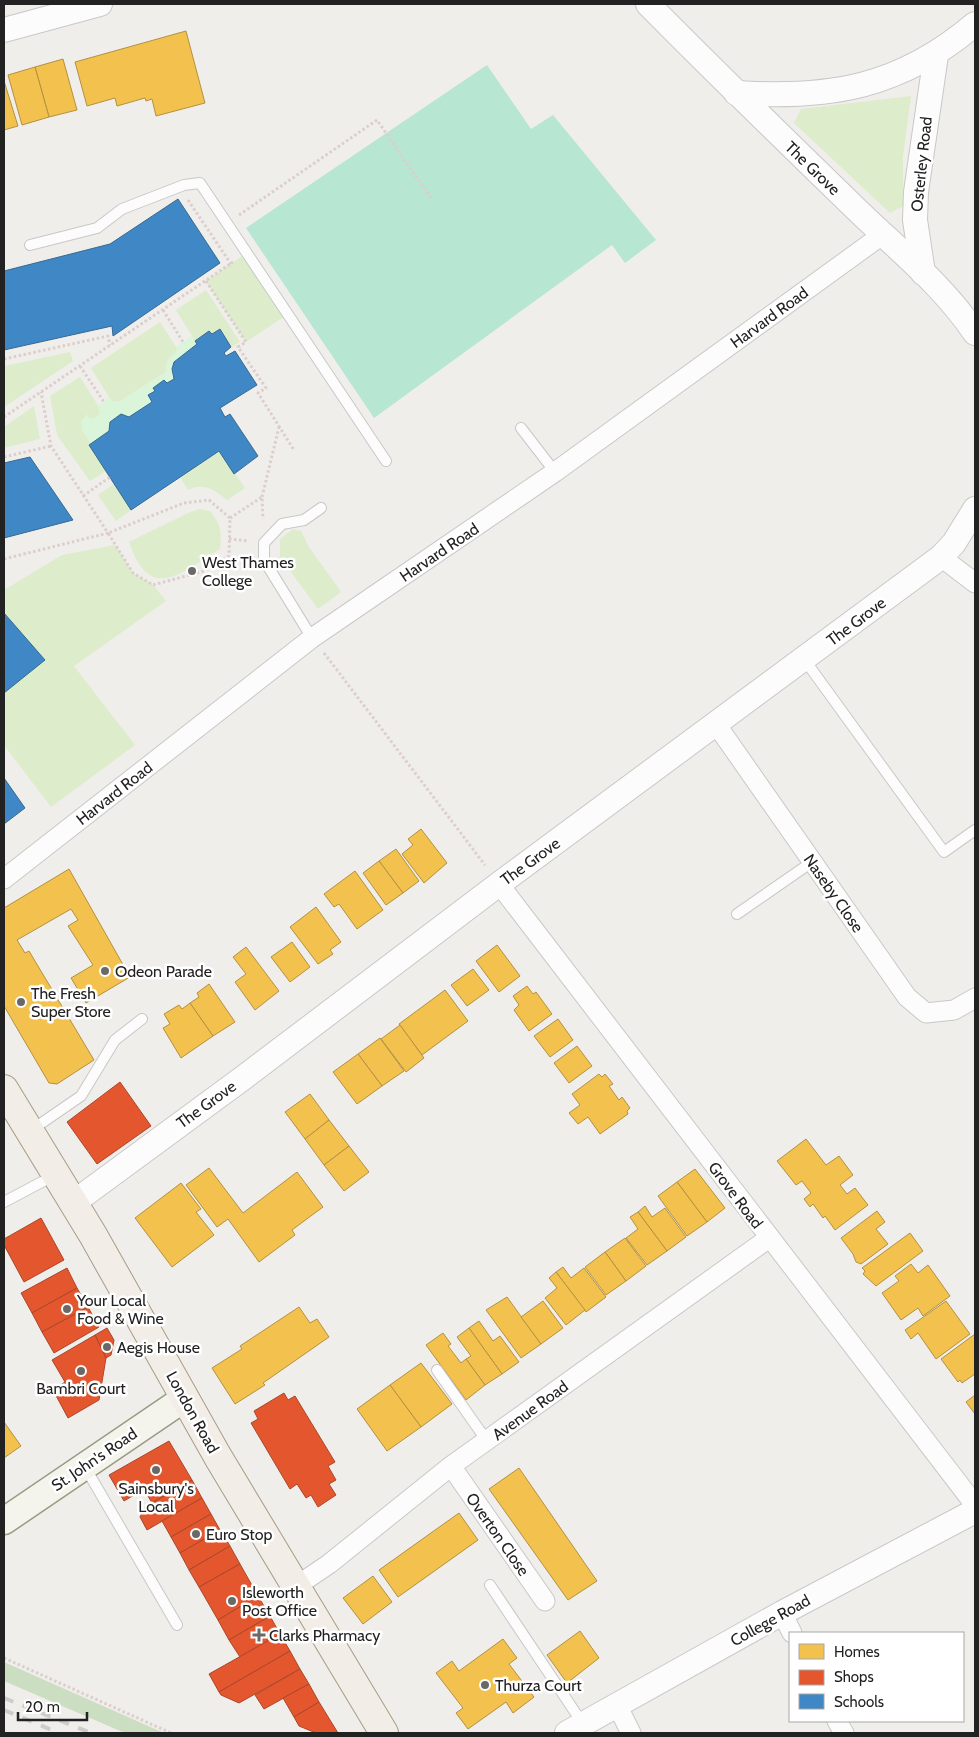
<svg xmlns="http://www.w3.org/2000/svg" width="979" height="1737" viewBox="0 0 979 1737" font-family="Cabin,sans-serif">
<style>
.grass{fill:#ddeccb}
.forest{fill:#cbdec1}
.park{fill:#daf5da}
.pitch{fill:#b7e6d2}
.homes{fill:#f2c14e;stroke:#b49141}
.shops{fill:#e4572e;stroke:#aa472a}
.schools{fill:#3f88c5;stroke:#366994}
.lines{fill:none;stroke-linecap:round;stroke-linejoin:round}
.service-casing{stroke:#c9c8c7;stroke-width:12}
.minor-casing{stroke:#c9c8c7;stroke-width:21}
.tertiary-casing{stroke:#c9c8c7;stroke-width:26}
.secondary-casing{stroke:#999a82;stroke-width:29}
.primary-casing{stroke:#a79c86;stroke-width:30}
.path{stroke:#dccecd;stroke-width:3;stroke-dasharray:2.5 2.5;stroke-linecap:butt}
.service{stroke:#fdfcfc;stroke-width:10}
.minor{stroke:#fdfcfc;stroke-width:19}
.tertiary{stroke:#fdfcfc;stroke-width:24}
.secondary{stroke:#f4f4ed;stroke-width:26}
.primary{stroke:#f3ede7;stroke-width:28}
.rail{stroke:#ccc;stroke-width:4;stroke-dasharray:10 10;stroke-linecap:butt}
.poi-dot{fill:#6a6968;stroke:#fff;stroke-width:2}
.labels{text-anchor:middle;stroke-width:5;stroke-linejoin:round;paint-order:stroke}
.street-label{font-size:16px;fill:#222;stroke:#fff}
.poi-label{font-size:16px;fill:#222;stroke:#fff;text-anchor:start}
</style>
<rect width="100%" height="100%" fill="#f0eeeb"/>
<g class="grass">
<polygon points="911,96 903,157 903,206 890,213 794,123 801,109"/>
<polygon points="247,253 288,314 246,342 206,281"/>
<polygon points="206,290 240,342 231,347 220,329 212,334 209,331 195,341 176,310"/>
<polygon points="160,322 178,350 167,361 166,372 120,401 112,402 91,368"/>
<polygon points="70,352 73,361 4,407 4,366"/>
<polygon points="80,377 101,410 100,414 96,418 90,419 82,430 91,444 89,445 106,471 90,481 57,435 50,396"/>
<polygon points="34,406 40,439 4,448 4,427"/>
<path d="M219,451L245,488L227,500C215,490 204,482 188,490L180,477Z"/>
<polygon points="114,484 131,510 116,521 98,495"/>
<path d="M200,509L210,511C221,524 222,532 220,549C180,573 150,604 129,542L188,513Z"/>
<polygon points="293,529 301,531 309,547 341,592 318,609 280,557 280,539"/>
<polygon points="115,545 133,573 153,585 166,601 74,666 135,745 51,807 4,745 4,693 45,660 4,613 4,590 62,555"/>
</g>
<polygon class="forest" points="4,1662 164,1733 125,1733 4,1681"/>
<path class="park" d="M192,336L197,344C186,352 165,363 174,379L167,383L164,380L153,387L155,391L148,395L152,402L129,417L121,414L111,421L109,431L91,444L82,430L81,421L87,414L90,419L96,418L100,414L98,406L110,398L115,403L120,401L166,372L167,361L178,350L176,347Z"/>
<polygon class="pitch" points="487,65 531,129 553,115 656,240 625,263 612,245 374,418 246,228"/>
<g class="homes">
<polygon points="186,31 205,103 156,116 152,99 146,101 145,98 117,106 115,98 87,106 75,62"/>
<polygon points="63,59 77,110 49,117 35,67"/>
<polygon points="35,67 49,117 22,125 8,75"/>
<polygon points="4,81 18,126 4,130"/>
<polygon points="421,829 447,863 424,883 402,854 413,845 408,839"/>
<polygon points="396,849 419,881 403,893 379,861"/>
<polygon points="379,861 403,893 386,905 363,873"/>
<polygon points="69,869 130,977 86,1003 71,978 93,965 68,926 78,920 71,909 17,940 25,953 29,951 94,1060 57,1084 49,1083 4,1006 4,908"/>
<polygon points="355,871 383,910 357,929 339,904 334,907 324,894"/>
<polygon points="316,907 341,942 330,950 333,954 318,964 290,927"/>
<polygon points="292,942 310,967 290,982 271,957"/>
<polygon points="497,945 520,976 499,992 476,961"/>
<polygon points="246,947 279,991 255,1010 235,982 246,974 233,957"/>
<polygon points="473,969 489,990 467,1006 451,985"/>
<polygon points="209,984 235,1022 213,1036 190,1003 199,997 197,993"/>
<polygon points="527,986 533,994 536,992 552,1014 529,1031 514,1010 519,1005 513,996"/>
<polygon points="445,990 468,1021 422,1055 399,1024"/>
<polygon points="190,1003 213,1036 181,1058 163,1028 170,1024 164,1014 179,1005 182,1009"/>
<polygon points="558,1019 573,1040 550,1057 534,1036"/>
<polygon points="400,1025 424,1058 406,1072 381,1039"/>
<polygon points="380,1038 404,1071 382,1086 358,1054"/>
<polygon points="577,1046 592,1066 569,1083 554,1063"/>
<polygon points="358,1054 382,1086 357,1104 333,1072"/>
<polygon points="599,1074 602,1077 605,1074 613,1084 609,1086 619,1100 622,1097 630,1108 627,1111 628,1114 600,1134 588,1117 578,1124 569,1113 580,1105 572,1094"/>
<polygon points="310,1094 329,1120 305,1139 285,1112"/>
<polygon points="329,1120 349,1146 324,1165 305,1139"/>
<polygon points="806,1139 826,1165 839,1156 853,1175 840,1185 847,1194 855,1188 868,1205 835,1230 825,1216 823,1218 813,1204 810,1207 804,1199 811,1193 802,1181 796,1185 777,1161"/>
<polygon points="349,1146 369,1172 344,1191 324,1165"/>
<polygon points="209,1168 243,1213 297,1172 323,1207 292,1230 295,1235 259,1262 228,1219 217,1227 186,1185"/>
<polygon points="695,1169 725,1208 707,1222 677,1182"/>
<polygon points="677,1182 707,1222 687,1236 658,1196"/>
<polygon points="181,1183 201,1209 196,1212 214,1235 172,1267 135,1218"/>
<polygon points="645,1206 652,1217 665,1208 686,1237 667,1251 638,1212"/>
<polygon points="877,1211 885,1222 876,1229 888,1244 861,1264 856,1262 853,1254 841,1238"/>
<polygon points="638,1212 667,1251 647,1265 626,1238 638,1229 630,1217"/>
<polygon points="910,1233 923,1251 876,1286 863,1274 865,1271 862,1268"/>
<polygon points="625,1238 646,1266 626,1281 605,1252"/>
<polygon points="605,1252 626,1281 606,1295 585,1267"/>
<polygon points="911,1264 918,1273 928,1265 950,1296 923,1316 918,1308 901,1320 882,1293 899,1281 895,1276"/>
<polygon points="563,1267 571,1278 584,1268 606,1297 586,1312 556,1272"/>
<polygon points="556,1272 585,1310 566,1325 545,1298 557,1288 549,1278"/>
<polygon points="507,1297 541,1344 521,1358 486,1310"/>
<polygon points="543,1301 563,1328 541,1344 521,1317"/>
<polygon points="946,1301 970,1334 936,1359 918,1333 911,1339 905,1330"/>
<polygon points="299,1307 310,1323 317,1319 329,1337 263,1383 265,1385 235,1404 212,1368 242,1349 240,1346"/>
<polygon points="479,1321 493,1341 500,1336 519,1362 502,1374 469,1328"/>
<polygon points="469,1328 502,1374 485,1385 466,1359 471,1356 457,1337"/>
<polygon points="443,1333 451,1344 448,1346 461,1363 466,1359 485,1385 466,1400 426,1345"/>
<polygon points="975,1334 975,1374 962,1383 960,1380 958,1382 941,1359"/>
<polygon points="421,1363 452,1404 421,1427 390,1385"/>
<polygon points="390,1385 421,1427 387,1451 357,1409"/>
<polygon points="975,1395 975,1414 966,1402"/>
<polygon points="4,1422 21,1446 4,1458"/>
<polygon points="519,1468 597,1581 568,1600 489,1489"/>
<polygon points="459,1513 478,1540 398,1597 379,1570"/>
<polygon points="373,1576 392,1602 363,1624 343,1598"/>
<polygon points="580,1631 599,1658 567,1683 547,1655"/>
<polygon points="503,1639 517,1658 509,1664 534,1697 513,1713 506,1702 468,1729 456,1713 463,1708 436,1673 452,1661 459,1671"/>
</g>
<g class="shops">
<polygon points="120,1082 151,1126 97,1164 67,1122"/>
<polygon points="41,1218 64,1260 24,1282 4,1245 4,1239"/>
<polygon points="67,1268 77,1288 32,1313 21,1293"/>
<polygon points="77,1288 88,1307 42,1332 32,1313"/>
<polygon points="88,1307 99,1327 54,1353 42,1332"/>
<polygon points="107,1328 114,1340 111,1355 106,1358 95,1335"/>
<polygon points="95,1335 106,1358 99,1400 68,1418 53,1390 65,1382 52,1360"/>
<polygon points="284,1393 288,1400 295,1396 335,1462 328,1466 336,1480 329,1484 336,1495 318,1507 311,1495 306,1498 297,1484 290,1489 251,1423 258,1419 254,1411"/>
<polygon points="169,1441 192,1480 152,1503 144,1489 124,1501 109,1475"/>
<polygon points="192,1480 202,1498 147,1530 140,1517 145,1507"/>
<polygon points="202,1498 211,1514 171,1537 162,1521"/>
<polygon points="211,1514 220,1530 180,1553 171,1537"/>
<polygon points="220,1530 230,1546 189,1570 180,1553"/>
<polygon points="230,1546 240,1564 199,1587 189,1570"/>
<polygon points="240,1564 258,1596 218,1620 199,1587"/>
<polygon points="258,1596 270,1616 229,1640 218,1620"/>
<polygon points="270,1616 280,1634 240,1657 229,1640"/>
<polygon points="280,1634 290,1651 219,1692 209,1674"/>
<polygon points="290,1651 300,1669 239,1703 221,1695 219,1692"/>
<polygon points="300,1669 309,1684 264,1709 255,1695"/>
<polygon points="309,1684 319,1702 294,1717 283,1698"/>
<polygon points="319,1702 338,1733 316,1733 299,1726 294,1717"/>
</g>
<g class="schools">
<polygon points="178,199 220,263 113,336 112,326 4,350 4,271 110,244"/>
<polygon points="220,329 231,347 224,353 226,356 235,351 257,385 220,408 225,417 230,414 258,456 234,474 219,451 131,510 89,445 109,431 110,422 121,414 129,417 152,402 148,395 155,391 153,388 164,380 167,383 174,379 172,369 174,362 197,344 195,341 209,331 212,334"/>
<polygon points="30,457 73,520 4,538 4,463"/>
<polygon points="4,613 45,660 4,693"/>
<polygon points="4,778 25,808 4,824"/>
</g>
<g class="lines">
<defs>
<g id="service">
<polyline points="30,245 97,228 122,209 184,185 200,183 386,461"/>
<polyline points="521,428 555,472"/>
<polyline points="312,638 264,560 264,543 282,524 304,520 321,508"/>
<polyline points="804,659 944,852 975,830"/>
<polyline points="737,914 812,862"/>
<polyline points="30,1131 81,1096 115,1040 142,1019"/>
<polyline points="4,1202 55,1175"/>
<polyline points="437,1370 487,1441"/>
<polyline points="85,1467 177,1625"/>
<polyline points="490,1585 583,1724"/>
</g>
<g id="minor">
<polyline points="941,557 975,583"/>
<polyline points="716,724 907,997 926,1013 954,1010 975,998"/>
<polyline points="4,879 312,638 555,472 882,235"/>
<polyline points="499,884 975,1505"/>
<polyline points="451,1466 545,1601"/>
<polyline points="295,1587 329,1564 451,1466 769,1238"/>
<polyline points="782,1613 792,1633"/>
<polyline points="617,1705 631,1733"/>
<polyline points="837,1721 844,1733"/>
</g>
<g id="tertiary">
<path d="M648,4C716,73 785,140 854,207C896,248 943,285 975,333"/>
<polyline points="4,30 100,4"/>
<path d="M736,93C831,99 901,87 975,24"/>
<polyline points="923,273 915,220 916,192 936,55"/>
<polyline points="73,1203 243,1078 499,884 941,557 954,543 975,509"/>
<polyline points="567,1733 782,1613 975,1511"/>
</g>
<polyline id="secondary" points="4,1521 185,1398"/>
<polyline id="primary" points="4,1089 93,1235 218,1457 384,1733"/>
</defs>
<use href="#service" class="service-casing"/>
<use href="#minor" class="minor-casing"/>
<use href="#tertiary" class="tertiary-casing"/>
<use href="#secondary" class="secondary-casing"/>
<use href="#primary" class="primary-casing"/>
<g class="path">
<polyline points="188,200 231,264"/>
<polyline points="239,215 377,120 431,198"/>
<polyline points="206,281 246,342 238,347 266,388 258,393 294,450"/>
<polyline points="163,310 183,342"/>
<polyline points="4,359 108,336 110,345"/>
<polyline points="80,366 104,402"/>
<polyline points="4,417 233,262"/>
<polyline points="4,457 51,446"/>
<polyline points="83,496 110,477"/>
<polyline points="262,497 279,427"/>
<polygon points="209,500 230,518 229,556 204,571 153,585 133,573 108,533 184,503"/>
<polyline points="230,518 262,497 263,519"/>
<polyline points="229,539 249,541"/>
<polyline points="4,559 108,533 51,446 41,392"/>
<polyline points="324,653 485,865"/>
<polyline points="4,1658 171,1733"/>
</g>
<use href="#service" class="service"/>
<use href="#minor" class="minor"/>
<use href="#tertiary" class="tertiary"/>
<use href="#secondary" class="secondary"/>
<use href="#primary" class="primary"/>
<g class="rail">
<polyline points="4,1698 91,1733"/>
<polyline points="4,1710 59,1733"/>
</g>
</g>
<g class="poi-dot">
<circle cx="192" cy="571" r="5"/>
<circle cx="105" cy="971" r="5"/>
<circle cx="21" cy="1002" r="5"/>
<circle cx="67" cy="1309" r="5"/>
<circle cx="107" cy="1347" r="5"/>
<circle cx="81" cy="1371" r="5"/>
<circle cx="156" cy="1470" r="5"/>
<circle cx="196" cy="1534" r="5"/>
<circle cx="232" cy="1601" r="5"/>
<path d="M256.5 1627.5h5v5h5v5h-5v5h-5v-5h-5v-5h5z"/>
<circle cx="485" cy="1685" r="5"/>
</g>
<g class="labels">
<g class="street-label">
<text transform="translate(921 164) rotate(-84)" y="6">Osterley Road</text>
<text transform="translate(813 168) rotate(44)" y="6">The Grove</text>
<text transform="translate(769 317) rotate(-36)" y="6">Harvard Road</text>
<text transform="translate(439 552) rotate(-34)" y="6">Harvard Road</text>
<text transform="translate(856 621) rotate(-37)" y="6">The Grove</text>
<text transform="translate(114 793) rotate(-38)" y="6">Harvard Road</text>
<text transform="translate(530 861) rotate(-36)" y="6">The Grove</text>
<text transform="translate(834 893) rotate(55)" y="6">Naseby Close</text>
<text transform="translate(206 1104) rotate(-36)" y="6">The Grove</text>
<text transform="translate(736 1195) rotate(53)" y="6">Grove Road</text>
<text transform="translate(530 1410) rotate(-36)" y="6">Avenue Road</text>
<text transform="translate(193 1412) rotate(61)" y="6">London Road</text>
<text transform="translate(94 1459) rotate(-34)" y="6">St. John's Road</text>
<text transform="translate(498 1534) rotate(55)" y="6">Overton Close</text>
<text transform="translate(770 1620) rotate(-29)" y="6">College Road</text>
</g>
<g class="poi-label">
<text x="202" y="568">West Thames<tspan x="202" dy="18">College</tspan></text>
<text x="115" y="977">Odeon Parade</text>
<text x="31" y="999">The Fresh<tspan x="31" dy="18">Super Store</tspan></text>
<text x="77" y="1306">Your Local<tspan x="77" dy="18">Food &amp; Wine</tspan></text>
<text x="117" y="1353">Aegis House</text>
<text x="81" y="1394" text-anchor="middle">Bambri Court</text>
<text x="156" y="1494" text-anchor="middle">Sainsbury's<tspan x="156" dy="18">Local</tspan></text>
<text x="206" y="1540">Euro Stop</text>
<text x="242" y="1598">Isleworth<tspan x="242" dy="18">Post Office</tspan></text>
<text x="269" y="1641">Clarks Pharmacy</text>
<text x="495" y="1691">Thurza Court</text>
</g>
</g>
<rect width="979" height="1737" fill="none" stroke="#222222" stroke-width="10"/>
<rect x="789" y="1632" width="175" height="90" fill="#ffffff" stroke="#a7a7a7"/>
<rect x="799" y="1644" width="25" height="15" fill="#f2c14e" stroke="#a7a7a7"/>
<text x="834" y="1657" font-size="15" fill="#222222">Homes</text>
<rect x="799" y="1670" width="25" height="15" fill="#e4572e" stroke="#a7a7a7"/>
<text x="834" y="1682" font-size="15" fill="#222222">Shops</text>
<rect x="799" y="1694" width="25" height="15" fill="#3f88c5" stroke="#a7a7a7"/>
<text x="834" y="1707" font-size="15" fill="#222222">Schools</text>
<path d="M18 1712v8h69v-8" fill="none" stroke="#222222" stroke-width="2.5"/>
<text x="25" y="1712" font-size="15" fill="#222222" stroke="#ffffff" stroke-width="4" paint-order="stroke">20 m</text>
</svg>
